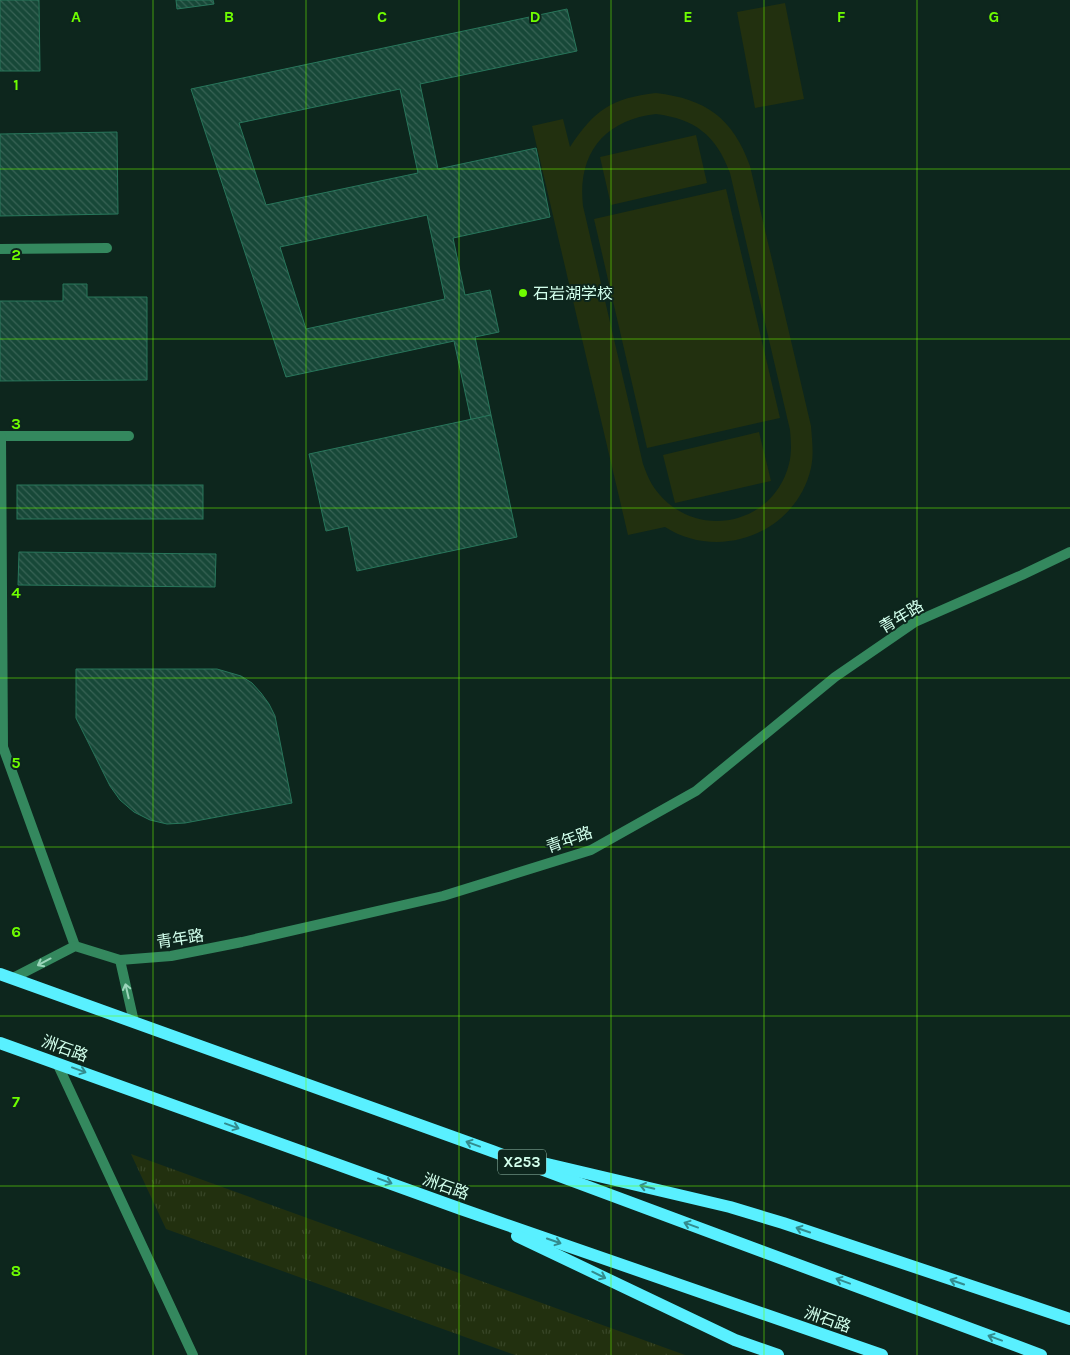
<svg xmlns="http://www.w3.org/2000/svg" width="1070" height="1355" viewBox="0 0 1070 1355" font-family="Karla,'Noto Sans SC',sans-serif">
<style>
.grass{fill:url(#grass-tufts)}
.pitch{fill:#22300f;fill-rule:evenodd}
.building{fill:url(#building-back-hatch);stroke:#28765b;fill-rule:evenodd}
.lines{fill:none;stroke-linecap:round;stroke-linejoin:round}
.minor{stroke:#34885e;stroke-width:10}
.tertiary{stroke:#34885e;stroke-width:10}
.primary{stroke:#59f0ff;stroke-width:12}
.oneway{stroke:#9bd5ba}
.oneway2{stroke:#338b8e}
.grid{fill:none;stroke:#6ffd00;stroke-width:1;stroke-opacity:0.55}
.poi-dot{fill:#6ffd00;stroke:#0d261d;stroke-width:2}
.labels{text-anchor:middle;stroke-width:4;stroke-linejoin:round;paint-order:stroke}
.shield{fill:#0d261d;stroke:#97beae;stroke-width:1}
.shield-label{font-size:15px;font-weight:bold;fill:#d2ffec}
.poi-label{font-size:16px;fill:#d2ffec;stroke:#0d261d;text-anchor:start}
.street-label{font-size:16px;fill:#d2ffec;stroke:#0d261d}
.grid-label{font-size:16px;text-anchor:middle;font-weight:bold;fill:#6ffd00;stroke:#0d261d;stroke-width:4;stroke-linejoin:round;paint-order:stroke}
</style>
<defs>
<pattern id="grass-tufts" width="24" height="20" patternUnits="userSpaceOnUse" patternTransform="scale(1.25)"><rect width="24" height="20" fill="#22300f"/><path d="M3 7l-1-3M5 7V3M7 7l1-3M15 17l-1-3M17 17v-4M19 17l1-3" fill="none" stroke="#374526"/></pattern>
<pattern id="building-back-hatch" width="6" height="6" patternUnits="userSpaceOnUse" patternTransform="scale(1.25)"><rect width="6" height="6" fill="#174838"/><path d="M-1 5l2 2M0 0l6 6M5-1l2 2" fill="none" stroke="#386355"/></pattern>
</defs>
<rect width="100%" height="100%" fill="#0d261d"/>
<polygon class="grass" points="131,1154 685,1355 515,1355 166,1229"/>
<g class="pitch">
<polygon points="785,3 804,99 755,108 737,12"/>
<path d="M656,93C706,99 733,118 750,166L811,426C812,440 814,454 811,468C796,533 720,562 665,527L628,535L532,126L563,119L570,147C594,110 612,98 656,93ZM656,114C695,119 716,135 730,173L790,430C791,441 792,453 789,464C774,524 699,541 659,494C651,485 647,475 643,464L583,206C577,154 604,120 656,114Z"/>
<polygon points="696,135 707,183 611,205 600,157"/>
<polygon points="726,189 780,418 647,448 594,219"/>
<polygon points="759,432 771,481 675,503 663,455"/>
</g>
<g class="building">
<polygon points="0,0 39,0 40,71 0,71"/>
<polygon points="176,0 213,0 214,4 177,9"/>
<path d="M567,9L577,51L420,84L438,169L536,148L550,217L453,238L465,295L490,290L499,332L475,337L491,415L471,420L454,341L286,377L191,89ZM400,89L418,173L266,205L239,123ZM427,215L445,299L306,329L280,247Z"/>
<polygon points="117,132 118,214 0,216 0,134"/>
<polygon points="63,284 87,284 87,297 147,297 147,380 0,381 0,301 63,301"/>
<polygon points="491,415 517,537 357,571 348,526 326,531 309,454"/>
<rect x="17" y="485" width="186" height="34"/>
<polygon points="19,552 216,554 215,587 18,585"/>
<polygon points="76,669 217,669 241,676 252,683 261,693 269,704 275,716 292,803 185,823 167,824 150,820 134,812 120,800 110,786 76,718"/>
</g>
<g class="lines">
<g class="minor">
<polyline points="0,249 107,248"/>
<polyline points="0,436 129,436"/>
<polyline points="1,436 3,747 75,946"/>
<polyline points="57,1063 193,1355"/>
</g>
<g class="tertiary">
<polyline points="120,960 134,1022"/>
<polyline points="13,978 75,946 120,960 171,956 242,942 443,896 591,850 696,791 835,677 915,622 1022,575 1070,552"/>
</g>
<g class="primary">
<polyline points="0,974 492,1151 1041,1355"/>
<polyline points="0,1043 461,1209 882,1355"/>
<polyline points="543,1163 730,1207 783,1223 1070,1319"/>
<polyline points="517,1236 735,1340 778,1355"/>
</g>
</g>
<defs><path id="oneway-shaft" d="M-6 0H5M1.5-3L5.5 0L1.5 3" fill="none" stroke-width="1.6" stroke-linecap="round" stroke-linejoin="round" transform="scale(1.25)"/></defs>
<g class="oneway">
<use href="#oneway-shaft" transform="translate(44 962) rotate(152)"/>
<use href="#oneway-shaft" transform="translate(127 991) rotate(-103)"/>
</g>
<g class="oneway2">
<use href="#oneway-shaft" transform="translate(79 1070) rotate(20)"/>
<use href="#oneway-shaft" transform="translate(232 1126) rotate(20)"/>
<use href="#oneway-shaft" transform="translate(473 1144) rotate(-160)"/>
<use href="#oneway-shaft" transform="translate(385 1181) rotate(20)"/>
<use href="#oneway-shaft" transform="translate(647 1187) rotate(-167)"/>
<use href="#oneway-shaft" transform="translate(691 1225) rotate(-160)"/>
<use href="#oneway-shaft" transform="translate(803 1230) rotate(-161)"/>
<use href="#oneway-shaft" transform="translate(554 1241) rotate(19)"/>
<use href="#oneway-shaft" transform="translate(599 1275) rotate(26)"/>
<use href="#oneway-shaft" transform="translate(843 1281) rotate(-160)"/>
<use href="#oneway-shaft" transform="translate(957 1282) rotate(-161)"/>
<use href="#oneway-shaft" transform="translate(995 1338) rotate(-160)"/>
</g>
<path class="grid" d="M153,0V1355M306,0V1355M459,0V1355M611,0V1355M764,0V1355M917,0V1355M0,169H1070M0,339H1070M0,508H1070M0,678H1070M0,847H1070M0,1016H1070M0,1186H1070"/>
<circle class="poi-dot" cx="523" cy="293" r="5"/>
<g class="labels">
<rect class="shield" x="498" y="1149.5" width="48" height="25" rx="4"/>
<g class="shield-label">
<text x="522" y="1167">X253</text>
</g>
<g class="poi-label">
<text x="533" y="299">石岩湖学校</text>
</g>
<g class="street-label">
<text transform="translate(901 616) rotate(-31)" y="6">青年路</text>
<text transform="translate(569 839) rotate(-20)" y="6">青年路</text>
<text transform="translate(180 938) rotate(-9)" y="6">青年路</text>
<text transform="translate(65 1048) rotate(20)" y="6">洲石路</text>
<text transform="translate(446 1186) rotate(20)" y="6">洲石路</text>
<text transform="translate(828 1319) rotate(19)" y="6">洲石路</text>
</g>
</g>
<g class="grid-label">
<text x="76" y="22">A</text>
<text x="229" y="22">B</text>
<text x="382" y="22">C</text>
<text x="535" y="22">D</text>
<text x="688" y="22">E</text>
<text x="841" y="22">F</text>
<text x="994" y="22">G</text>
<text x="16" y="90">1</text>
<text x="16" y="260">2</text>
<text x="16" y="429">3</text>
<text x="16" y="598">4</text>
<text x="16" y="768">5</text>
<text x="16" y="937">6</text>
<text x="16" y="1107">7</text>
<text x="16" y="1276">8</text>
</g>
</svg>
